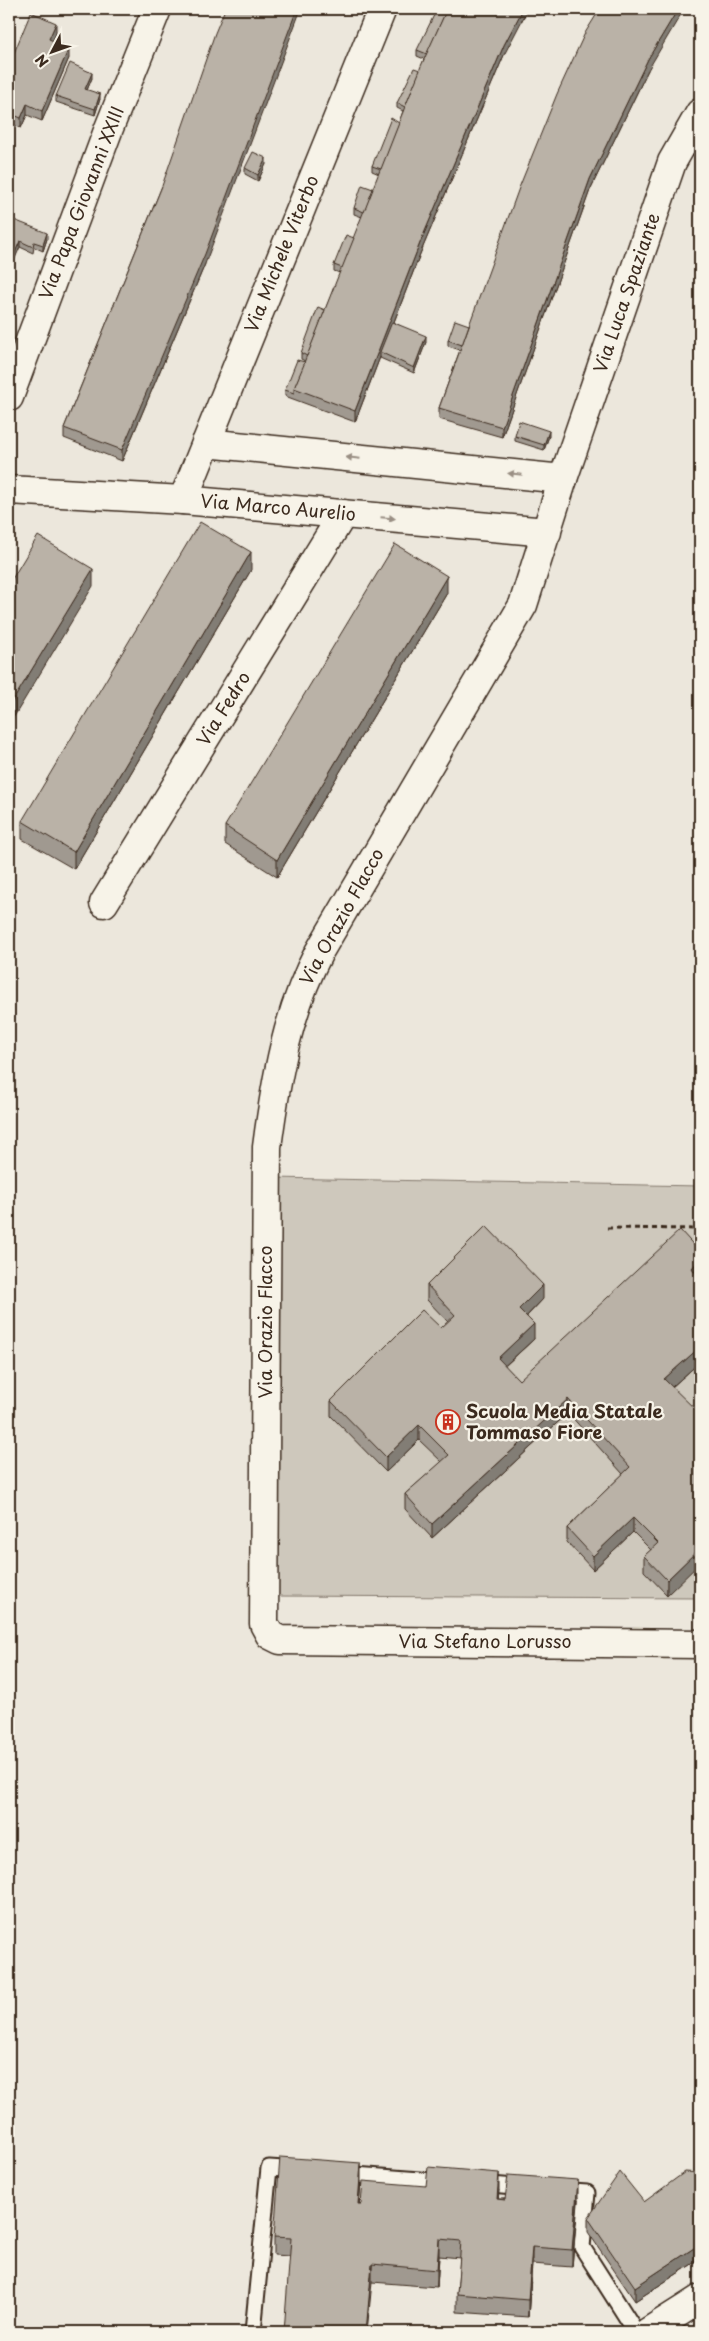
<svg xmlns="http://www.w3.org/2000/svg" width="709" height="2341" viewBox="0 0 709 2341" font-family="'Playpen Sans',sans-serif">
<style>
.green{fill:#cec8bc;stroke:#84796d}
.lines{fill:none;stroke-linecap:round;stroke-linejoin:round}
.service-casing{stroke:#3b2a1e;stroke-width:19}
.minor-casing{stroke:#3b2a1e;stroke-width:31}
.path{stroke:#3b2a1e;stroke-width:3;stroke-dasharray:5 4;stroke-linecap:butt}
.service{stroke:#f7f3e8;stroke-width:15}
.minor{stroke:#f7f3e8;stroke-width:28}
.wall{fill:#a09990;stroke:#3b2a1e}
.shaded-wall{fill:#827d75;stroke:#3b2a1e}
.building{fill:#bab2a7;stroke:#3b2a1e}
.oneway{fill:#998e83}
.labels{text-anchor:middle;stroke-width:4.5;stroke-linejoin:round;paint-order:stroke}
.street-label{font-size:18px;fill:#3b2a1e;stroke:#f7f3e8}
.poi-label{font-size:18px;font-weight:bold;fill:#3b2a1e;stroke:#f7f3e8;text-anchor:start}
</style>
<rect width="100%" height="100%" fill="#ece7dc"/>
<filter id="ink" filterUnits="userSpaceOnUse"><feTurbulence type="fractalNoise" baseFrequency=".02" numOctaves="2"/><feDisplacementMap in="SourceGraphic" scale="10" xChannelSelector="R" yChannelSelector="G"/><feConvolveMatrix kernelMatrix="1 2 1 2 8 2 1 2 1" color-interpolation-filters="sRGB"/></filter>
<g filter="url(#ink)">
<polygon class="green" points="273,1178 700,1186 700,1598 272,1596"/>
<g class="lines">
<defs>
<g id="service">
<polyline points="342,2174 446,2182"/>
<polyline points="479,2184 526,2188"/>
<polyline points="559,2191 587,2193 582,2247 636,2332"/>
<polyline points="253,2332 269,2168 299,2170"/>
</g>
<g id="minor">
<path d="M700,113L672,162L563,479L523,605L319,952C287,1013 276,1079 267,1147L264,1624L270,1635L280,1640L700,1644"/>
<polyline points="9,397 109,128 157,9"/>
<polyline points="206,443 563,479"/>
<polyline points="9,490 183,500 547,532"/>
<polyline points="183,500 382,9"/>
<polyline points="104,903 343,514"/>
<polyline points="648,2332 700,2299"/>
</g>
</defs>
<use href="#service" class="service-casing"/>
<use href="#minor" class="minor-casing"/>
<polyline class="path" points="607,1228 700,1229"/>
<use href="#service" class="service"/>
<use href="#minor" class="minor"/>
</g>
<g class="wall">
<polygon points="56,34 53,41 69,58 42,121 27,115 21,128 9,123 9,65"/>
<polygon points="417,50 504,55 420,254 394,322 426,342 414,373 380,358 380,357 355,422 285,396 285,390 305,362 305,361 301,359 301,353 325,310 340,273 334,271 334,265 354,238 362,217 354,214 354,208 373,189 379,174 372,171 372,166 399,123 403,111 397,108 397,103 420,70 424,59 417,56"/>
<polygon points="648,70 590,190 502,437 439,419 439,408 460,350 448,346 448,340 469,325"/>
<polygon points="92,78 87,90 100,99 95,115 56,102 56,96"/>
<polygon points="266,164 258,181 245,174 245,168"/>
<polygon points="162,186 205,264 122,461 64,438 64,428"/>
<polygon points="9,218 47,239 43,251 34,247 33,253 20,247"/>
<polygon points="515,436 549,436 544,450 515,441"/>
<polygon points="251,570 74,869 22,839 22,821"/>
<polygon points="447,593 277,877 225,844 225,826"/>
<polygon points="698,1276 700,1280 700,1362 672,1387 667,1595 644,1571 644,1556 651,1550 633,1532 593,1570 567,1542 567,1528 623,1474 568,1413 432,1538 405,1509 405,1494 442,1462 419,1440 386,1472 331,1416 331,1401 441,1328 448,1322 427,1300 427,1285 543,1299 527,1316 534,1339 505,1366 519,1380"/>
<polygon points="700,2173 700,2259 635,2301 588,2232 588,2218 644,2202"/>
<polygon points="361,2181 359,2204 426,2186 499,2190 498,2199 578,2197 572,2267 532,2264 528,2317 457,2312 457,2294 460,2258 439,2256 437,2287 372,2282 290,2256 274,2255 274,2237"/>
</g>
<g class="shaded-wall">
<polygon points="297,9 301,9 205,264 122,461 122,450"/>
<polygon points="523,9 528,9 504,55 420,254 382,353 380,352 380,357 355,422 355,411 420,243 504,45"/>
<polygon points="678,9 684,9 648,70 590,190 502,437 502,427 590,179 648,59"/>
<polygon points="56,23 56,34 49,50 49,39"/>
<polygon points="69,48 69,58 42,121 42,111"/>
<polygon points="92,73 92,78 85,95 85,89"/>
<polygon points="100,94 100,99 95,115 95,109"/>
<polygon points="27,104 27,115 21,128 21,118"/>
<polygon points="266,158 266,164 258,181 258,175"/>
<polygon points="47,233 47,239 43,251 43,245"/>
<polygon points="20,241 20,247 9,272 9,266"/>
<polygon points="426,336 426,342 414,373 414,368"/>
<polygon points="549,431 549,436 544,450 544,445"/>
<polygon points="251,552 251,570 74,869 74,852"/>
<polygon points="93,569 93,586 9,725 9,707"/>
<polygon points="447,576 447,593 277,877 277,860"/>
<polygon points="700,1259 700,1274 692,1283 692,1268"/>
<polygon points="543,1285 543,1299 519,1324 519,1309"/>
<polygon points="534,1324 534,1339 498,1372 498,1358"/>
<polygon points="700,1347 700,1362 664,1394 664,1379"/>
<polygon points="568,1399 568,1413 432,1538 432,1524"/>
<polygon points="419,1425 419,1440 386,1472 386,1457"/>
<polygon points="633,1518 633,1532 593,1570 593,1556"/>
<polygon points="700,1548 700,1563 667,1595 667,1580"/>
<polygon points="361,2163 361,2181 358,2221 358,2204"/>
<polygon points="499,2173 499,2190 497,2217 497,2199"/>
<polygon points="578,2180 578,2197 572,2267 572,2250"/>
<polygon points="439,2239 439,2256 437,2287 437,2270"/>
<polygon points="700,2244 700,2259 635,2301 635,2287"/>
<polygon points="532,2247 532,2264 528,2317 528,2300"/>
<polygon points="372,2264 372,2282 367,2332 366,2332"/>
</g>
<g class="building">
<polygon points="225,9 297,9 205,254 122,450 64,428 162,186 215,33"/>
<polygon points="437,9 447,9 427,54 417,50"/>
<polygon points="447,9 523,9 504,45 420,243 355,411 294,388 421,66"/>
<polygon points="600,9 678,9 648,59 590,179 502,427 439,408 519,188 557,94 585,33"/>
<polygon points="31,12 56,23 49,39 69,48 42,111 27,104 21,118 9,113 9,65"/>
<polygon points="70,63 92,73 85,89 100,94 95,109 56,96"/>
<polygon points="414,68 420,70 405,107 397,103"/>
<polygon points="391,118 399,123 381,169 372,166"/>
<polygon points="253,152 266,158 258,175 245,168"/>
<polygon points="362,185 373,189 364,212 354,208"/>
<polygon points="9,218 47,233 43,245 34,242 33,247 20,241 9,266"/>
<polygon points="346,235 354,238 342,268 334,265"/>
<polygon points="318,307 325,310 307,356 301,353"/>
<polygon points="455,320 469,325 462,345 448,340"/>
<polygon points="392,322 426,336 414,368 380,352"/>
<polygon points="297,360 305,362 294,388 294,393 285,390"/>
<polygon points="519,421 549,431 544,445 515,436"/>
<polygon points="200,522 251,552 74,852 22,821"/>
<polygon points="38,536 93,569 9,707 9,584"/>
<polygon points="395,544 447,576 277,860 225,826"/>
<polygon points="486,1226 543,1285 519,1309 534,1324 498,1358 519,1380 680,1230 700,1252 700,1259 692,1268 700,1280 700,1347 664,1379 700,1414 700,1548 667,1580 644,1556 658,1543 633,1518 593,1556 567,1528 630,1467 568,1399 432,1524 405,1494 449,1455 419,1425 386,1457 331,1401 422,1310 441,1328 455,1315 427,1285"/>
<polygon points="280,2157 361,2163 358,2204 361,2204 363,2181 426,2186 428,2167 499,2173 497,2199 505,2200 508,2175 578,2180 572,2250 532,2247 528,2300 457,2294 461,2241 439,2239 437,2270 372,2264 366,2332 284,2332 291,2238 274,2237"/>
<polygon points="620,2172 644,2202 685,2172 700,2173 700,2244 635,2287 588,2218"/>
<polygon points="700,2322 700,2332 695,2332 692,2328"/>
</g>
<defs><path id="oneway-solid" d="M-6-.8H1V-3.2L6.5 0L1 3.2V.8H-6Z" transform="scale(1.25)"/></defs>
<g class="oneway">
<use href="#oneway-solid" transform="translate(353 458) rotate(-174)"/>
<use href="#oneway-solid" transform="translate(515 474) rotate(-174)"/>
<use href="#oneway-solid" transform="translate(388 518) rotate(5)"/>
</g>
</g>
<defs>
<symbol id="building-ring" viewBox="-11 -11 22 22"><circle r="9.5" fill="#f7f3e8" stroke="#c8321e" stroke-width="1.5"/><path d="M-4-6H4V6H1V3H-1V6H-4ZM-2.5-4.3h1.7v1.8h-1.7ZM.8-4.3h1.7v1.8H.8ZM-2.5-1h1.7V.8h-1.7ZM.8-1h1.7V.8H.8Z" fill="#c8321e"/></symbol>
</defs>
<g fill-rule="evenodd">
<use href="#building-ring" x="434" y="1408" width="28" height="28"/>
</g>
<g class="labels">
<g class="street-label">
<text transform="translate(82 203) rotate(-69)" y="6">Via Papa Giovanni XXIII</text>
<text transform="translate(282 254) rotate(-68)" y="6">Via Michele Viterbo</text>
<text transform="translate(627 293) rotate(-71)" y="6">Via Luca Spaziante</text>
<text transform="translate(278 508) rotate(5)" y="6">Via Marco Aurelio</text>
<text transform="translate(224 709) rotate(-58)" y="6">Via Fedro</text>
<text transform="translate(342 917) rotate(-61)" y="6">Via Orazio Flacco</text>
<text transform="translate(266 1322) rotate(-90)" y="6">Via Orazio Flacco</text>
<text x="485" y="1648">Via Stefano Lorusso</text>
</g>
<g class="poi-label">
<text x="466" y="1418">Scuola Media Statale<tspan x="466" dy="21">Tommaso Fiore</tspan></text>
</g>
</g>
<rect width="709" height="2341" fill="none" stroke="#f7f3e8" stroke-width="30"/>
<rect x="15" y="15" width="679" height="2311" fill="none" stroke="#3b2a1e" stroke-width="2" filter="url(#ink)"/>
<g transform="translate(52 52) rotate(229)" stroke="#f7f3e8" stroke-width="4" paint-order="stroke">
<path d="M0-4L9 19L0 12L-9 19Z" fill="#3b2a1e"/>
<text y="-8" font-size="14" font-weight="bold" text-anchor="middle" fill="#3b2a1e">N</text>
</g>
</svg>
